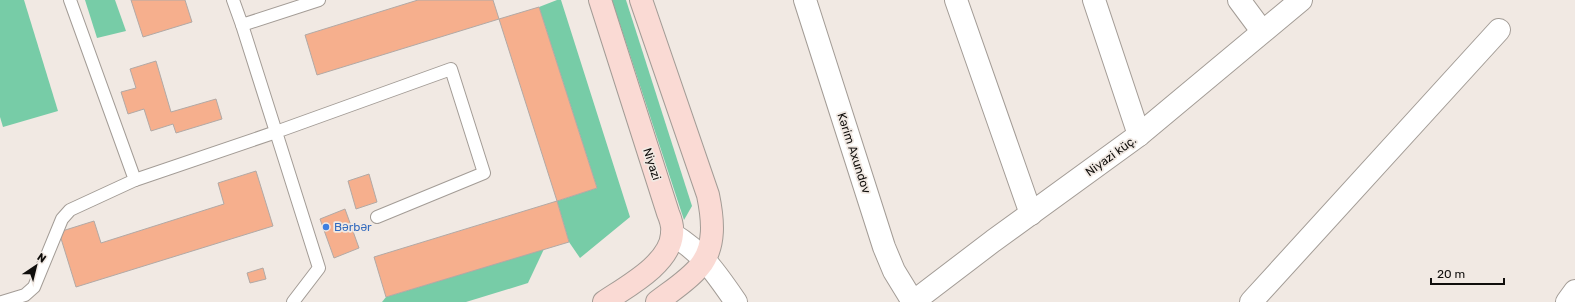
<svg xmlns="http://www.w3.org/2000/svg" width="1575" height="302" viewBox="0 0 1575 302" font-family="Rubik,sans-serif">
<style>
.green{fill:#77cca7}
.building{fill:#f6af8d;stroke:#b2a9a5}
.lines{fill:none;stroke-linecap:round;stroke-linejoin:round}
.lane-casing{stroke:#a39c96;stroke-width:14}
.street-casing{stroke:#a39c96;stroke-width:24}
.secondary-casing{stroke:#a39c96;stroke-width:24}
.lane{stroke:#fff;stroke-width:12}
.street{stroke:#fff;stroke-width:22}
.secondary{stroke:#fadad4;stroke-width:22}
.shop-dot{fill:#3f7fe0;stroke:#f1e9e3;stroke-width:1.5}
.labels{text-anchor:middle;stroke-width:3.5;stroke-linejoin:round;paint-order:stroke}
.street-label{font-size:12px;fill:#100e0c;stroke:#f1e9e3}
.shop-label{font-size:12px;fill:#366cbe;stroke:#f1e9e3;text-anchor:start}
</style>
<rect width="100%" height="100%" fill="#f1e9e3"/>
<g class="green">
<polygon points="0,0 24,0 58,111 3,127 0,117"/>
<polygon points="85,0 115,0 126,31 97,38"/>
<polygon points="557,0 561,0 630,217 580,258 569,242 557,201 597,188 539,7"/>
<polygon points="612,0 626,0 692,206 684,220"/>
<polygon points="544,249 528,283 466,302 382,302 386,297"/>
</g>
<g class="building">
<polygon points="131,0 185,0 192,22 143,37"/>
<polygon points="418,0 493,0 499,19 317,75 305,35"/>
<polygon points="539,7 597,188 557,201 499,19"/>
<polygon points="156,61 171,112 216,99 222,119 176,133 173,124 151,131 144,109 128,114 121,92 136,88 130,69"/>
<polygon points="256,171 273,226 76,287 59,232 94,221 101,243 224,204 218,183"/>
<polygon points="369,174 377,202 356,209 348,181"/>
<polygon points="557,201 569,242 386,297 374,257"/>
<polygon points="345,209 359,248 334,258 320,219"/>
<polygon points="263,268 266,279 250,283 247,273"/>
</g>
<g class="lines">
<defs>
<g id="lane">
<polyline points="233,0 242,25 319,0"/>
<polyline points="135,180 276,132 242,25"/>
<polyline points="2,302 25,295 34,287 62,219 70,210 135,180 70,0"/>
<polyline points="293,302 319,268 276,132 451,69 484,173 377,217"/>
</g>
<g id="street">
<polyline points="805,0 884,247 894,271 913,302"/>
<polyline points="956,0 1031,214"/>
<polyline points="1094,0 1139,135"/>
<polyline points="1239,0 1262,31"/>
<path d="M672,234C703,253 716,273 736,302"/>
<polyline points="913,302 993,241 1139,135 1301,0"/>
<polyline points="1251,302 1499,30"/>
<polyline points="1567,302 1575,291"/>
</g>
<g id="secondary">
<path d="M600,0L668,213C671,220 673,227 672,234C670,264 626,287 604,302"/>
<path d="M641,0L708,195C713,219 716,246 700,266C689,280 671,291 657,302"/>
</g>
</defs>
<use href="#lane" class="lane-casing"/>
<use href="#street" class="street-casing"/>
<use href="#secondary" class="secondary-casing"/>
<use href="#lane" class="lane"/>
<use href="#street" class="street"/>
<use href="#secondary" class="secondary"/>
</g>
<circle class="shop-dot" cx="326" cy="227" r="4"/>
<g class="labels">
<g class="street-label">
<text transform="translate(854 153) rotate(72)" y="4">Kərim Axundov</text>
<text transform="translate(1111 156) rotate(-36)" y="4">Niyazi küç.</text>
<text transform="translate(652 164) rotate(72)" y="4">Niyazi</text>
</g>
<g class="shop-label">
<text x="334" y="231">Bərbər</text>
</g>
</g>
<g transform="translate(36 266) rotate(35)" stroke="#f1e9e3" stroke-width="3" paint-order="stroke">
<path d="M0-3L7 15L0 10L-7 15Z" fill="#100e0c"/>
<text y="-6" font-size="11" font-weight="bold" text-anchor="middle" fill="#100e0c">N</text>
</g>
<path d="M1431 278v6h73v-6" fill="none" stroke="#100e0c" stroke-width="2"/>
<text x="1437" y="278" font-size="12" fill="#100e0c" stroke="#f1e9e3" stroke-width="3" paint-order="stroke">20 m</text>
</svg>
